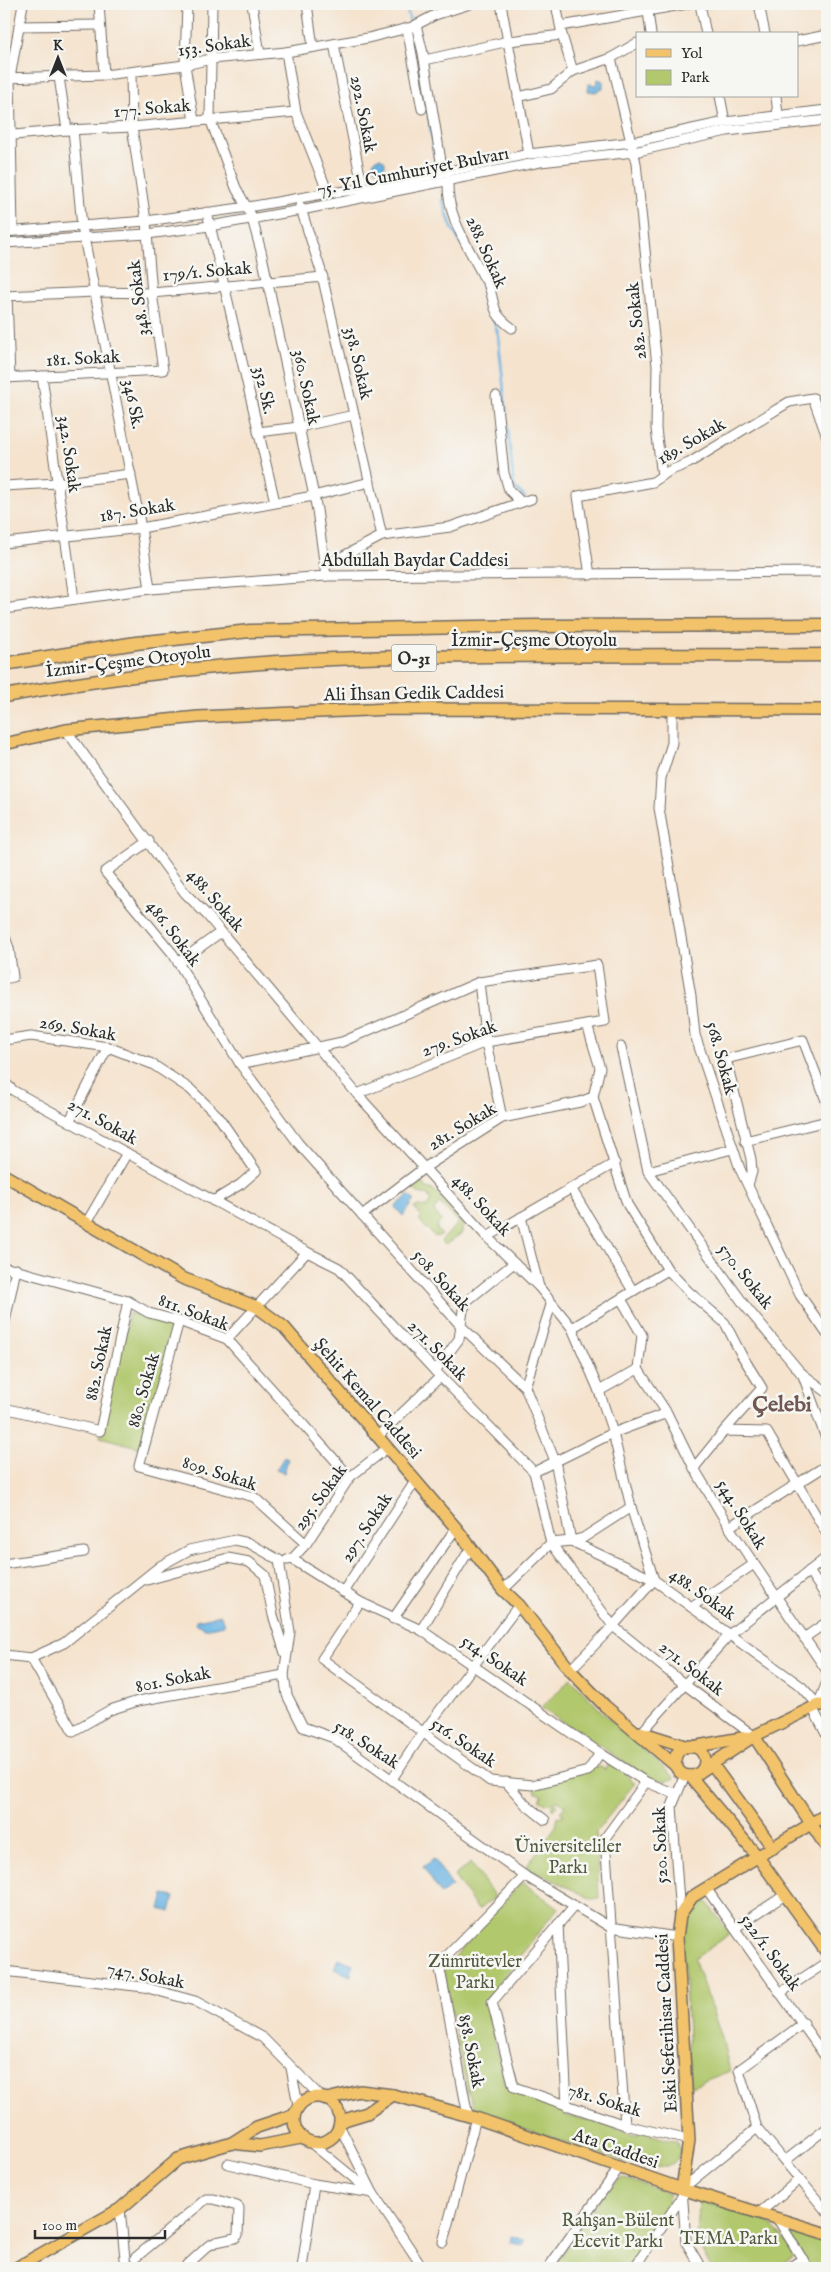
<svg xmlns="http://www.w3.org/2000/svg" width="831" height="2272" viewBox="0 0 831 2272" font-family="'IM FELL English',serif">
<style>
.green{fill:#b1c86d;stroke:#6e7a4c}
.water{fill:#6bb4e3;stroke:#4b7087}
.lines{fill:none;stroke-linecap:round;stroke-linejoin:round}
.stream{stroke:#6bb4e3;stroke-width:2.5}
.minor-casing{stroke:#726b64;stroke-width:11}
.major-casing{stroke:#726b64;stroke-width:14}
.highway-casing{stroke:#726b64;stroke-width:15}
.minor{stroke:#fff;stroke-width:9}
.major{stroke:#f2c36a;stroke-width:11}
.highway{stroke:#f2c36a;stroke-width:12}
.labels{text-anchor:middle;stroke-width:5;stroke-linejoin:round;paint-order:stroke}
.shield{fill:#f6f6f2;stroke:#686867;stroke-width:1}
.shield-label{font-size:16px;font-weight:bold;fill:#2b2b2b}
.street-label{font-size:18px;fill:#2b2b2b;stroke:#f6f6f2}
.park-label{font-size:18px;fill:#535a3f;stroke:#f6f6f2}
.district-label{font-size:22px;font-weight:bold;fill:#705752;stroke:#f6f6f2}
</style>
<rect width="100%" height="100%" fill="#f6f6f2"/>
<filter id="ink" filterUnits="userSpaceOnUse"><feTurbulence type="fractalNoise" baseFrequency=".02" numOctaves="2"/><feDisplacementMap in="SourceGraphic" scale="10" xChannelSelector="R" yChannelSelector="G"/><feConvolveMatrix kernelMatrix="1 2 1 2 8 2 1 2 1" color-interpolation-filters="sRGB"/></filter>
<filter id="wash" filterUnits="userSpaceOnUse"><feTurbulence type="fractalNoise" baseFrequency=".0096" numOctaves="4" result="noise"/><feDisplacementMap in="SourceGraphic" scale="20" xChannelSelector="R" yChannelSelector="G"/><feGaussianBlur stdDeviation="1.12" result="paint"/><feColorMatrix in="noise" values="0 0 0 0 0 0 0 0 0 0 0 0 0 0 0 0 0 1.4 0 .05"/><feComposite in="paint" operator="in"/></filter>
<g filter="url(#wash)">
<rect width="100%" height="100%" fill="#f5e3ce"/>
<g class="green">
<polygon points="422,1182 427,1188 435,1191 463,1218 462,1233 445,1245 441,1241 459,1222 439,1203 434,1211 442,1221 438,1225 437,1229 442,1235 435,1237 419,1221 422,1217 414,1208 418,1206 427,1207 431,1201 428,1195 418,1193 411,1187 416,1183"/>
<polygon points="129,1313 174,1326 142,1448 100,1437"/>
<polygon points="571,1678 604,1714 674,1777 674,1779 663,1781 648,1777 541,1708"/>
<path d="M608,1765C621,1765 627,1776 635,1783L596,1832L599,1898L592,1899L526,1867L556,1826L558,1817L564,1815L560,1812L565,1806L556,1800L554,1801L557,1806L553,1810L551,1808L553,1805L551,1802L547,1804L540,1801L542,1795L535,1792V1785L595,1767H602L604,1770Z"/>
<polygon points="471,1863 495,1897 478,1910 454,1876"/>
<path d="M522,1882L558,1908L485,2001L505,2085L563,2106L566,2116L589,2120L587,2113L614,2122V2129L638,2136V2131L676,2142L682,2152C673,2171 652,2169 635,2165L477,2113L468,2092L443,1970Z"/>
<polygon points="701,1894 730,1934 694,1959 722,2038 730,2071 691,2086 682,1932 683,1916"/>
<path d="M622,2178L670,2193L664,2216L630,2268H552C564,2251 606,2185 622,2178Z"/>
<path d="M699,2198C725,2206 762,2211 780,2233C786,2240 790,2250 794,2257L776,2268H712L697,2243Z"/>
<polygon points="799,2230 827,2240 827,2268 808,2268 789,2237"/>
</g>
<g class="water">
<polygon points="598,79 603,81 603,89 595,92 588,91 589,84 597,85"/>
<circle cx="379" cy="164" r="6"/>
<polygon points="409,1195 414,1200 403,1216 395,1207"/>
<polygon points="284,1457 288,1459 284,1473 276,1470"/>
<polygon points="221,1615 224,1625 204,1629 202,1626 196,1624 196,1620"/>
<polygon points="434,1859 452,1886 441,1894 423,1867"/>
<polygon points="164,1895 174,1897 170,1912 160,1909"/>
<polygon points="338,1958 353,1964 351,1976 334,1969"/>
<polygon points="512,2236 525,2240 522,2246 510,2242"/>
</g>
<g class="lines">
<g class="stream">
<polyline points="405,4 411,24"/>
<polyline points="412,29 421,66 436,166"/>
<polyline points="442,199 452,228 461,244"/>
<polyline points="479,277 498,334 514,487 525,497"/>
</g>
</g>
</g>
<g filter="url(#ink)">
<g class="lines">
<defs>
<g id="minor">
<polyline points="99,4 104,75"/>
<polyline points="187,4 185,65 194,121"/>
<polyline points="212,4 210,119 236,188 251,215 261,251 317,510 326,576"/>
<polyline points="252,4 260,54"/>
<polyline points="307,4 313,47"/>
<polyline points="501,4 529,154"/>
<polyline points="556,4 562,35 573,71"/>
<polyline points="647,4 651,34"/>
<polyline points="700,4 706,34"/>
<polyline points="759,4 765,34"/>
<polyline points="416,25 423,53 441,161 446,172"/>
<polyline points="19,26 100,25"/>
<polyline points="561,26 687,4"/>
<polyline points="407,28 422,109"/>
<polyline points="797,41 827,35"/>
<polyline points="334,44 361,180 365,189"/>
<polyline points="286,52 296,112 328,193"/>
<polyline points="611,58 636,163 657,366 656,429 662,476"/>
<polyline points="425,60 509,41 562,35"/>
<polyline points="59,77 67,130"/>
<polyline points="4,78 104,75 185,65 211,59 286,52 368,38 412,27 435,15 470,4"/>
<polyline points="720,96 725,122"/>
<polyline points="776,96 778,115"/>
<polyline points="518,97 551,89 573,71 611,58 637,43"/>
<polyline points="73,129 82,227 141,528 150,589"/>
<polyline points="4,136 67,130 132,127 296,112"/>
<path d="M448,182C447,216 466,243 481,272C483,277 487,281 489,286C496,307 491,313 512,328"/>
<polyline points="300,206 321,271 382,536"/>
<polyline points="207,212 275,502"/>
<polyline points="13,231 10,78 23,4"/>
<polyline points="4,232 146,221 248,207 328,193 365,189 529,154 632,142 725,122 827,110"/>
<polyline points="4,243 147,234 210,226 301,210 540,162 634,152 727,131 827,120"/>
<polyline points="4,296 95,292 152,293 323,277"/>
<polyline points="7,296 10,378"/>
<polyline points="42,376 74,599"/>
<polyline points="4,378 163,370 152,293 146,221 132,127 131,73"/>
<polyline points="496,396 504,473 509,490 521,502"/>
<polyline points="258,432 299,427 354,415"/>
<polyline points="4,486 57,483 131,474"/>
<polyline points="4,543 141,528 313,496 370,482"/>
<polyline points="326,565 382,536 450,527 531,499"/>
<polyline points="590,575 578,496 653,482 669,471 689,463 789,402 813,398 827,437"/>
<polyline points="4,609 150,589 326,576 827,572"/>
<polyline points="672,710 672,743 661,778 659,808 691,996 695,1035 740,1169 800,1295 827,1334"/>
<polyline points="66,730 185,893 207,915 357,1094 487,1237 539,1287 572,1328 599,1391 613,1433 631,1507 654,1580 802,1687 818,1705 827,1682"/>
<polyline points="149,841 105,872 173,954 240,1064 298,1143 462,1327 525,1387 555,1461 571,1541 583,1538 631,1507"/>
<polyline points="4,934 9,948 13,977 4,979"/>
<polyline points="178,963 221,932"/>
<polyline points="479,982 486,1042 502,1118"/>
<polyline points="587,1025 600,1068 593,1097 627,1204 668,1270"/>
<polyline points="4,1040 31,1036 108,1047 152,1064 190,1089 218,1116 256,1171 241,1184 213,1201"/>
<polyline points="621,1047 648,1171 746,1307 801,1373 827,1392"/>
<polyline points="240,1064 342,1042 479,982 597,965 605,1022 486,1042 357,1094"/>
<polyline points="4,1082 14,1091 307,1252 339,1268 435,1371 534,1472 551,1543 613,1626 684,1684 754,1736"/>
<polyline points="70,1120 108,1047"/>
<polyline points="745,1141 827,1121"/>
<polyline points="648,1171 732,1149"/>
<polyline points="748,1185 752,1172 751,1159 726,1059 803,1040 827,1103"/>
<polyline points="571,1188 633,1291"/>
<polyline points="362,1215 424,1168 502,1118 580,1102 593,1097"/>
<polyline points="521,1217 539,1287"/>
<polyline points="87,1222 127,1153"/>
<polyline points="487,1237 615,1163"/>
<polyline points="4,1267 128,1301 149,1313 179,1321 227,1339 350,1477"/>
<polyline points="621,1299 642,1335 638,1369"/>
<polyline points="179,1321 139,1466 254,1497 306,1544"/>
<polyline points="4,1326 16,1269"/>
<polyline points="572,1328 668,1270 689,1292 725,1323 741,1354 762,1388 724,1431"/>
<polyline points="227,1339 307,1252"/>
<polyline points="638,1369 667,1413 694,1468 729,1527 827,1671"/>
<polyline points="435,1371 459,1339 463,1310 468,1300 514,1263"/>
<polyline points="802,1373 827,1441"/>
<polyline points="525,1387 551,1305"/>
<polyline points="599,1391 638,1369"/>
<polyline points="4,1408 100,1431 128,1301"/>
<polyline points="377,1437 440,1377"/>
<polyline points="694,1468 724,1431 767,1432 827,1534"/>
<polyline points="534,1472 613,1433 667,1413"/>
<polyline points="729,1527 827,1465"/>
<polyline points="292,1559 360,1602 421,1630 600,1753 646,1782 676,1794"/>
<polyline points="279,1560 290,1632 284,1675 287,1695 303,1727 334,1738 525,1876 610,1927 677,1937"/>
<polyline points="287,1560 292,1559 306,1544 350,1477 386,1449"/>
<polyline points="4,1564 84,1552"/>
<polyline points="809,1571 827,1598"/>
<polyline points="147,1580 228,1558 249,1562 265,1575 273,1615 285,1653"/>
<polyline points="503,1590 551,1543 571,1541 654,1580 613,1626 570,1670"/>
<polyline points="343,1592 416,1480"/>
<polyline points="360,1602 322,1659 490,1781 532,1785 588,1771 600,1753"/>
<polyline points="691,1607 754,1564"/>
<polyline points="393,1619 456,1528"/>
<polyline points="421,1630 471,1547"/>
<polyline points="804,1638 827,1622"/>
<polyline points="4,1655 31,1658 64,1643 160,1566 189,1550 235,1540 249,1543 279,1560"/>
<polyline points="31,1658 73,1731 110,1710 138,1701 284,1675"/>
<polyline points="812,1707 827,1736"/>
<polyline points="641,1733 730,1634 827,1557"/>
<polyline points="392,1779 422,1734 519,1605"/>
<polyline points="506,1782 526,1805 545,1820"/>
<polyline points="706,1888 827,2059"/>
<polyline points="574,1906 492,2002 514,2087 625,2125 689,2140"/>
<polyline points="680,1915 672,1806 685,1775"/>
<polyline points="558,1924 567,2106"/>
<polyline points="735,1928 785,1895"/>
<polyline points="4,1971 144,1987 195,2001 263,2038 320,2096"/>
<polyline points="780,1993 827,1962"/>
<polyline points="804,2023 739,2070 757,2128 827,2212"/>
<polyline points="291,2068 298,2105"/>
<polyline points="468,2116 439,1964 525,1876"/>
<polyline points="625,2125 605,1838 646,1782"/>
<polyline points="340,2127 373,2193 423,2268"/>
<polyline points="311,2143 371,2192"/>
<polyline points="785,2161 827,2128"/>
<polyline points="228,2164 314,2184"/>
<polyline points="120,2209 126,2268"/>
<polyline points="759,2213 800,2179"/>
<polyline points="777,2218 808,2268"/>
<polyline points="443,2242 476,2118"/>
<polyline points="135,2258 206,2199 214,2199 237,2206 239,2208 238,2235 235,2238 216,2242 208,2246 184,2268"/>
<polyline points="302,2268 314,2184 373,2193"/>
<polyline points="548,2268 619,2168"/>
<polyline points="634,2268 683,2195"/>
<polyline points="701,2268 686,2242 682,2189 757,2128"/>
<polyline points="788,2268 803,2259"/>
</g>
<g id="major">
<polyline points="4,744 66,730 198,717 391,709 827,710"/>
<polyline points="4,1175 182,1278 257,1307 284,1327 456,1528 503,1590 519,1605 570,1670 605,1706 677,1767"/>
<polyline points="640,1732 688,1747"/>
<polyline points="754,1736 827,1848"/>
<circle cx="690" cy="1761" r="15"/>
<polyline points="692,1747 747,1737"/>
<polyline points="712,1764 773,1848"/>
<polyline points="703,1770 754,1736 818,1705 827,1705"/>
<polyline points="690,1776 758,1857 827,1953"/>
<circle cx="317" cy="2120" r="23"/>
<polyline points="327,2099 360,2091 393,2095 476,2118 682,2189 827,2234"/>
<polyline points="341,2121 367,2113 393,2095"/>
<polyline points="232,2143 260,2146 301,2138"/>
<polyline points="682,2189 689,2140 677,1937 680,1915 692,1897 827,1814"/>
<polyline points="16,2268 120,2209 178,2159 232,2143 257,2127 293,2115"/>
</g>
<g id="highway">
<polyline points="4,664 136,643 250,631 535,626 827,625"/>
<path d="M4,696C122,675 242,661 362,658C517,654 672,656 827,655"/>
</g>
</defs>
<use href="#minor" class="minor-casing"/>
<use href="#major" class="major-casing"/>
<use href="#highway" class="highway-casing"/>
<use href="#minor" class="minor"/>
<use href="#major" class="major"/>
<use href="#highway" class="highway"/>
</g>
</g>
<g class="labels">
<rect class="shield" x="391.5" y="644.5" width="45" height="27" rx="4"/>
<g class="shield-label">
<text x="414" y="664">O-31</text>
</g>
<g class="street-label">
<text transform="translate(214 45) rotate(-8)" y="6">153. Sokak</text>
<text transform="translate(152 108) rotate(-5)" y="6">177. Sokak</text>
<text transform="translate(364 114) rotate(79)" y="6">292. Sokak</text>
<text transform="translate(413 171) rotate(-11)" y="6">75. Yıl Cumhuriyet Bulvarı</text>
<text transform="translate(487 252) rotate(66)" y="6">288. Sokak</text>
<text transform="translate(207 271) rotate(-5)" y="6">179/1. Sokak</text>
<text transform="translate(138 298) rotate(-97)" y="6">348. Sokak</text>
<text transform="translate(636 321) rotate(-96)" y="6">282. Sokak</text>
<text transform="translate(83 358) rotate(-3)" y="6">181. Sokak</text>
<text transform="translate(359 363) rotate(77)" y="6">358. Sokak</text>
<text transform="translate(307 387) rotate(78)" y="6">360. Sokak</text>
<text transform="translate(265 390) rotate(77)" y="6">352 Sk.</text>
<text transform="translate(134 404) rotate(79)" y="6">346 Sk.</text>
<text transform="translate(691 441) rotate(-30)" y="6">189. Sokak</text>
<text transform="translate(70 454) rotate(82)" y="6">342. Sokak</text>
<text transform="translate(137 510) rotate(-9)" y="6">187. Sokak</text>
<text x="415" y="566">Abdullah Baydar Caddesi</text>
<text x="534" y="646">İzmir-Çeşme Otoyolu</text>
<text transform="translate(128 661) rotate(-7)" y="6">İzmir-Çeşme Otoyolu</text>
<text transform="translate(414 693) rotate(-1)" y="6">Ali İhsan Gedik Caddesi</text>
<text transform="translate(216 900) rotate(49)" y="6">488. Sokak</text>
<text transform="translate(174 933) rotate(53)" y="6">486. Sokak</text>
<text transform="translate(78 1028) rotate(10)" y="6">269. Sokak</text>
<text transform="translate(459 1038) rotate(-19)" y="6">279. Sokak</text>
<text transform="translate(722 1058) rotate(75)" y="6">568. Sokak</text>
<text transform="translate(103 1121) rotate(29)" y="6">271. Sokak</text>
<text transform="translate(462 1126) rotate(-31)" y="6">281. Sokak</text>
<text transform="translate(482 1205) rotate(47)" y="6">488. Sokak</text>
<text transform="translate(746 1276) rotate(52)" y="6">570. Sokak</text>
<text transform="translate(442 1280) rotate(48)" y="6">508. Sokak</text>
<text transform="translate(194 1312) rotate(21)" y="6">811. Sokak</text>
<text transform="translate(438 1350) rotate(46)" y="6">271. Sokak</text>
<text transform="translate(98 1363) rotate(-78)" y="6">882. Sokak</text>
<text transform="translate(143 1390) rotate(-74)" y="6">880. Sokak</text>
<text transform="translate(368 1398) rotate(49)" y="6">Şehit Kemal Caddesi</text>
<text transform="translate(220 1473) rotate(18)" y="6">809. Sokak</text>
<text transform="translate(320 1497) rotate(-54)" y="6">295. Sokak</text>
<text transform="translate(742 1514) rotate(58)" y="6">544. Sokak</text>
<text transform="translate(366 1527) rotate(-57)" y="6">297. Sokak</text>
<text transform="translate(703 1594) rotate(35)" y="6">488. Sokak</text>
<text transform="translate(495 1660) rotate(34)" y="6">514. Sokak</text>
<text transform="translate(692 1668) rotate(38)" y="6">271. Sokak</text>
<text transform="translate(173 1679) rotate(-11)" y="6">801. Sokak</text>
<text transform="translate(464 1742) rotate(34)" y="6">516. Sokak</text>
<text transform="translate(367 1744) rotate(33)" y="6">518. Sokak</text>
<text transform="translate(660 1845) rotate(-92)" y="6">520. Sokak</text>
<text transform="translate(771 1952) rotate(54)" y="6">522/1. Sokak</text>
<text transform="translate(146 1975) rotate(11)" y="6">747. Sokak</text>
<text transform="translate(666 2023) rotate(-93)" y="6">Eski Seferihisar Caddesi</text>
<text transform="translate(472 2051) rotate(79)" y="6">858. Sokak</text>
<text transform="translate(605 2100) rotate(17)" y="6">781. Sokak</text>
<text transform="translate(616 2148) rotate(19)" y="6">Ata Caddesi</text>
</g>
<g class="park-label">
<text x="568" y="1852">Üniversiteliler<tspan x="568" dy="21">Parkı</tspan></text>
<text x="475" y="1967">Zümrütevler<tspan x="475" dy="21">Parkı</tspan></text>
<text x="618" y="2226">Rahşan-Bülent<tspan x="618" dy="21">Ecevit Parkı</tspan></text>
<text x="729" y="2244">TEMA Parkı</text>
</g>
<g class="district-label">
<text x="782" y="1411">Çelebi</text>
</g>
</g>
<rect width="831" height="2272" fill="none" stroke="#f6f6f2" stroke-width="20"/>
<rect x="636" y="32" width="162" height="65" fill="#f6f6f2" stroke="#a5a5a2"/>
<rect x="646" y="49" width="25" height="8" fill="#f2c36a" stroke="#a5a5a2"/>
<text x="681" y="58" font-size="15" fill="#2b2b2b">Yol</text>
<rect x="646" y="70" width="25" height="15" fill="#b1c86d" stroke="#a5a5a2"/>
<text x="681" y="82" font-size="15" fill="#2b2b2b">Park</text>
<g transform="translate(58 58)" stroke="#f6f6f2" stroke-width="4" paint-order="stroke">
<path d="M0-4L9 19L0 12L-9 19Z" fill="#2b2b2b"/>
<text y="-8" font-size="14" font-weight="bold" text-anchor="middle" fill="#2b2b2b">K</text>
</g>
<path d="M35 2230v8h130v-8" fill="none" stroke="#2b2b2b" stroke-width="2.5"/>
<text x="42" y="2230" font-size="15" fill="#2b2b2b" stroke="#f6f6f2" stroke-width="4" paint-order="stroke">100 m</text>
</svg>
